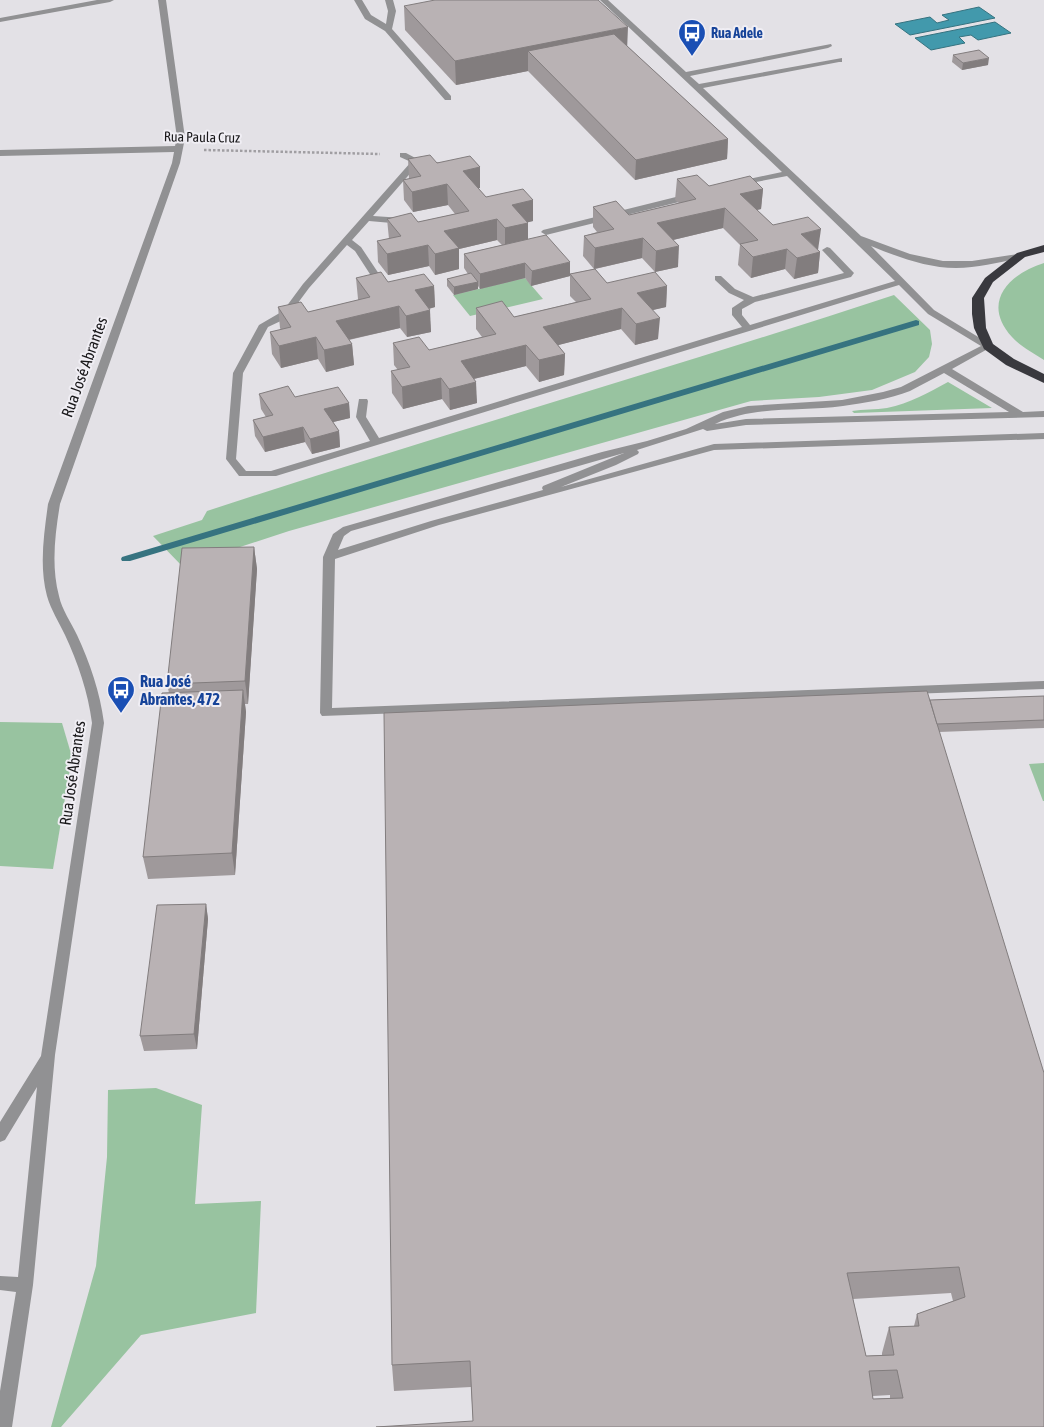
<svg xmlns="http://www.w3.org/2000/svg" width="1044" height="1427" viewBox="0 0 1044 1427" font-family="'Asap Condensed',sans-serif">
<style>
.green{fill:#98c3a0}
.water{fill:#4299ac;stroke:#367380}
.lines{fill:none;stroke-linecap:round;stroke-linejoin:round}
.stream{fill:#367380;fill-rule:evenodd}
.path{stroke:#a09ea2;stroke-width:2.5;stroke-dasharray:2.5 2;stroke-linecap:butt}
.minor{fill:#919193;fill-rule:evenodd}
.highway{fill:#39393e;fill-rule:evenodd}
.wall{fill:#9f999b;fill-rule:evenodd}
.shaded-wall{fill:#827d7e}
.building{fill:#b9b2b4;stroke:#827d7e;fill-rule:evenodd}
.labels{text-anchor:middle;stroke-width:4;stroke-linejoin:round;paint-order:stroke}
.far-transit-label{font-size:14px;font-weight:bold;fill:#164399;stroke:#f0eef4;text-anchor:start}
.far-street-label{font-size:14px;fill:#1a191b;stroke:#f0eef4}
.street-label{font-size:16px;fill:#1a191b;stroke:#f0eef4}
.transit-label{font-size:16px;font-weight:bold;fill:#164399;stroke:#f0eef4;text-anchor:start}
</style>
<rect width="100%" height="100%" fill="#e3e1e6"/>
<g class="green">
<path d="M1044,263V360C1033,353 1021,347 1012,337C981,303 1008,274 1044,263Z"/>
<polygon points="525,278 543,299 470,316 453,295"/>
<path d="M894,295L930,330L932,344L929,357L915,372L872,390L819,397L751,401L289,531L182,566L153,536L202,520L207,511C435,436 666,370 894,295Z"/>
<path d="M948,382L992,408L854,413L852,411C863,409 876,410 887,408C910,403 928,393 948,382Z"/>
<polygon points="0,722 62,723 72,757 53,869 0,866"/>
<polygon points="1044,763 1044,801 1043,801 1029,764"/>
<polygon points="156,1088 202,1105 195,1204 261,1201 256,1313 141,1335 61,1427 51,1427 96,1266 107,1157 108,1090"/>
</g>
<g class="water">
<polygon points="979,7 995,18 910,35 895,24 930,17 937,23 949,20 942,15"/>
<polygon points="995,22 1011,33 978,40 971,35 959,37 965,43 931,50 915,38"/>
</g>
<g class="lines">
<polygon class="stream" points="916,320 919,321 919,325 130,561 122,561 121,559 122,557"/>
<polyline class="path" points="204,150 380,154"/>
<g class="minor">
<polygon points="97,0 114,0 110,2 0,22 0,18"/>
<path d="M158,0H166L185,138L180,163L60,504C55,534 51,566 59,596C62,610 71,622 77,635C90,663 100,692 104,723L55,1055L33,1285L12,1427H0V1391L16,1292L0,1290V1276L18,1277L37,1087L5,1140L0,1142V1122L41,1056L92,723C88,692 78,663 65,635C59,622 51,610 47,596C39,566 44,534 48,504L172,163L174,152L0,156V150L175,146L177,138Z"/>
<polygon points="354,0 362,0 371,15 386,24 388,11 385,0 393,0 396,11 392,29 451,96 451,100 445,100 385,31 365,19"/>
<path d="M600,0H608L686,72L831,44L832,46L828,48L690,76L699,84L842,58V62H839L703,88L861,236L910,254L943,261H972L1024,253V257L1021,258C1000,262 978,268 956,268C927,268 898,257 871,246L934,310L993,346L952,369L1023,412L1044,411V417L746,425L707,431L703,429L637,450L639,452L638,454L616,465L561,487L714,444L1044,433V439L714,450L439,525L335,559L332,708L1044,681V689L322,716L320,713L323,557L333,534L343,527L602,452L647,441L686,429L723,412L748,406L842,400L883,392L901,387L981,346L928,314L899,285L276,476H239L226,459L233,373L259,325L283,311L303,284L411,162L400,157V153H406L421,161L373,216L403,218L408,221L403,224L369,221L352,240L361,247L387,286L385,288H379L355,251L347,245L309,288L289,315L285,319L268,327L243,373L236,459L246,471H271L370,441L356,417L359,399H367L368,401L366,417L379,438L742,327L732,315V308L744,300L729,293L715,280V276H721L735,289L753,297L844,273L822,250L827,247L830,248L854,273L851,277L755,302L742,309V315L750,325L895,281L787,176L735,186V182L782,172ZM944,373L1009,412L746,419L715,424C755,405 799,412 843,406C864,403 890,399 910,391C921,385 933,379 944,373ZM624,453L543,486L542,488L543,490L431,521L338,550L344,536L351,531Z"/>
<polygon points="692,193 695,194 695,198 546,235 541,232 543,230"/>
</g>
<polygon class="highway" points="1044,245 1044,252 1025,257 993,282 984,298 986,328 993,344 1014,359 1044,374 1044,383 1006,365 984,349 974,328 972,314 972,298 985,278 1017,253"/>
</g>
<g class="wall">
<polygon points="404,6 627,46 728,139 727,159 635,180 528,71 456,85 405,30"/>
<polygon points="953,55 988,65 962,70 952,62"/>
<polygon points="408,159 480,167 480,188 478,188 486,197 533,200 533,221 528,222 528,239 570,276 531,286 525,278 480,289 478,286 478,289 454,295 447,286 447,279 468,274 464,268 464,254 502,245 497,240 459,249 459,269 435,275 429,266 388,275 378,262 377,241 389,239 387,219 418,222 455,214 448,205 413,212 404,200 403,180 409,179"/>
<polygon points="677,179 709,186 763,189 761,209 757,210 773,225 818,250 820,252 818,273 794,279 785,269 751,278 738,265 740,245 723,228 673,240 678,267 655,272 642,258 595,269 607,283 667,286 666,307 652,310 658,339 635,345 621,329 558,345 565,354 564,375 539,382 526,366 474,379 477,403 450,410 442,399 403,409 392,393 391,371 398,370 394,365 393,343 429,350 482,337 476,329 476,308 514,317 576,302 570,296 570,274 594,269 583,256 584,236 597,232 593,227 593,207 629,215 679,203 675,200"/>
<polygon points="356,278 388,282 434,286 435,307 429,309 431,332 407,337 400,328 349,340 352,344 354,365 326,372 318,359 281,368 272,354 270,332 281,330 280,328 278,307 308,312 358,300 358,299"/>
<polygon points="259,394 349,403 350,418 333,422 339,431 340,447 312,454 305,442 265,452 255,436 253,420 266,417 261,409"/>
<polygon points="254,547 257,569 248,704 245,704 246,712 235,875 148,879 143,857 169,693 167,684"/>
<path d="M1044,696V728L939,732L1044,1427L473,1421L471,1387L394,1391L392,1365L930,700ZM951,1293L953,1301L917,1314L914,1326L889,1327L882,1353V1355L866,1356L853,1299ZM890,1395V1398L873,1399V1396Z"/>
<polygon points="206,904 208,919 197,1049 144,1051 140,1036"/>
</g>
<g class="shaded-wall">
<polygon points="628,27 627,51 528,51 528,71 456,85 455,61"/>
<polygon points="989,58 988,65 962,70 963,63"/>
<polygon points="728,139 727,159 635,180 636,160"/>
<polygon points="480,167 480,188 463,191 463,171"/>
<polygon points="447,184 448,205 413,212 412,192"/>
<polygon points="763,189 761,209 738,214 740,194"/>
<polygon points="533,200 533,221 513,226 512,205"/>
<polygon points="725,208 723,228 656,244 657,223"/>
<polygon points="497,219 497,240 459,249 459,269 435,275 435,254 444,231"/>
<polygon points="528,223 528,243 505,249 505,228"/>
<polygon points="821,229 818,250 801,234"/>
<polygon points="643,238 642,258 594,269 595,248"/>
<polygon points="428,245 429,266 388,275 387,254"/>
<polygon points="679,246 678,267 655,272 656,251"/>
<polygon points="787,249 785,269 751,278 753,257"/>
<polygon points="820,252 818,273 794,279 797,258"/>
<polygon points="570,262 570,276 531,286 532,271"/>
<polygon points="525,263 525,278 480,289 480,274"/>
<polygon points="478,282 478,289 454,295 454,287"/>
<polygon points="434,286 435,307 416,312 415,290"/>
<polygon points="667,286 666,307 636,314 637,293"/>
<polygon points="399,306 400,328 338,342 336,321"/>
<polygon points="622,308 621,329 543,349 543,327"/>
<polygon points="430,310 431,332 407,337 406,316"/>
<polygon points="660,318 658,339 635,345 636,324"/>
<polygon points="316,337 318,359 281,368 279,346"/>
<polygon points="352,344 354,365 326,372 324,350"/>
<polygon points="526,345 526,366 461,382 461,361"/>
<polygon points="565,354 564,375 539,382 539,360"/>
<polygon points="441,378 442,399 403,409 402,387"/>
<polygon points="476,382 477,403 450,410 449,389"/>
<polygon points="349,403 350,418 325,424 324,409"/>
<polygon points="303,427 305,442 265,452 263,437"/>
<polygon points="339,431 340,447 312,454 310,439"/>
<polygon points="254,547 257,569 248,704 245,681"/>
<polygon points="243,690 246,712 235,875 232,853"/>
<polygon points="206,904 208,919 197,1049 194,1034"/>
</g>
<g class="building">
<polygon points="435,0 598,0 628,27 455,61 404,6"/>
<polygon points="614,34 728,139 636,160 528,51"/>
<polygon points="979,50 989,58 963,63 953,55"/>
<polygon points="430,155 437,163 470,156 480,167 463,171 486,197 523,189 533,200 512,205 528,223 505,228 497,219 444,231 459,248 435,254 428,245 387,254 377,241 401,236 387,219 411,213 418,222 469,211 447,184 412,192 403,180 421,176 408,159"/>
<polygon points="697,175 709,186 750,176 763,189 740,194 773,225 808,217 821,229 801,234 820,252 797,258 787,249 753,257 740,244 758,240 725,208 657,223 679,246 656,251 643,238 595,248 584,236 614,229 593,207 616,201 629,215 696,199 677,179"/>
<polygon points="546,235 570,262 532,271 525,263 480,274 464,254"/>
<polygon points="595,269 607,283 655,272 667,286 637,293 660,318 636,324 622,308 543,327 565,354 539,360 526,345 461,361 476,382 449,389 441,378 402,387 391,371 410,367 393,343 419,337 429,350 496,334 476,308 502,301 514,317 591,299 570,274"/>
<polygon points="381,272 388,282 424,274 434,286 415,290 430,310 406,316 399,306 336,321 352,344 324,350 316,337 279,346 270,332 291,327 278,307 301,302 308,312 370,297 356,278"/>
<polygon points="471,273 478,282 454,287 447,279"/>
<polygon points="288,386 295,397 338,387 349,403 324,409 339,431 310,439 303,427 263,437 253,420 273,415 259,394"/>
<polygon points="254,547 245,681 167,684 182,548"/>
<polygon points="243,690 232,853 143,857 162,693"/>
<path d="M927,691L1044,1073V1427H376L473,1421L470,1361L392,1365L384,713ZM959,1267L965,1297L917,1314L919,1326L889,1327L894,1355L866,1356L847,1273ZM897,1370L903,1398L873,1399L869,1371Z"/>
<polygon points="1044,696 1044,720 937,724 930,700"/>
<polygon points="206,904 194,1034 140,1036 157,905"/>
</g>
<defs>
<symbol id="bus-pin" viewBox="-11 -11 22 30"><path d="M0 17L-7.5 6A9.5 9.5 0 1 1 7.5 6Z" fill="#1a4fb4" stroke="#f0eef4"/><path d="M-5-6H5V4H4V6H2V4H-2V6H-4V4H-5ZM-3.5-4V0h7V-4ZM-3.5 1.2v1.5H-2V1.2ZM2 1.2v1.5H3.5V1.2Z" fill="#fff"/></symbol>
</defs>
<g fill-rule="evenodd">
<use href="#bus-pin" x="676" y="17" width="32" height="43"/>
<use href="#bus-pin" x="105" y="674" width="32" height="43"/>
</g>
<g class="labels">
<g class="far-transit-label">
<text x="711" y="38">Rua Adele</text>
</g>
<g class="far-street-label">
<text transform="translate(202 137) rotate(1)" y="5">Rua Paula Cruz</text>
</g>
<g class="street-label">
<text transform="translate(84 367) rotate(-70)" y="6">Rua José Abrantes</text>
<text transform="translate(72 773) rotate(-82)" y="6">Rua José Abrantes</text>
</g>
<g class="transit-label">
<text x="140" y="687">Rua José<tspan x="140" dy="18">Abrantes, 472</tspan></text>
</g>
</g>
</svg>
